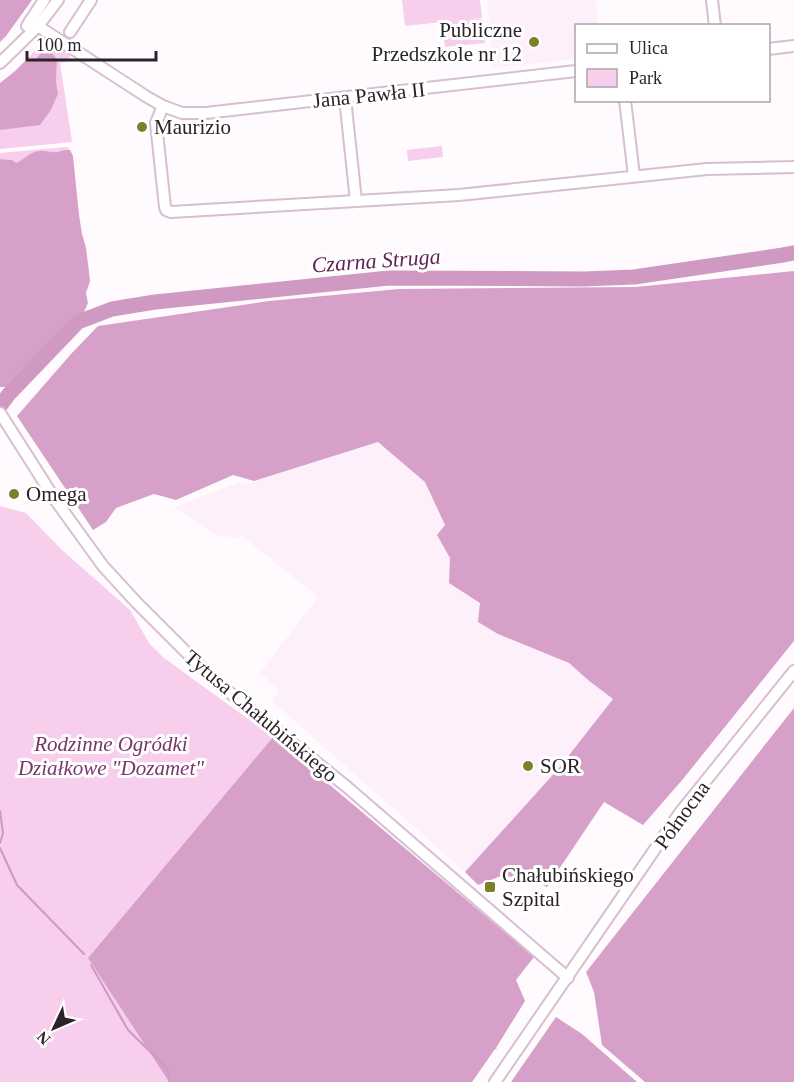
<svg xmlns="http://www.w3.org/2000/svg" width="794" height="1082" viewBox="0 0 794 1082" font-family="Georgia,serif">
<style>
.built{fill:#fdf0fa}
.green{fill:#f7ceec}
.forest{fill:#d6a0c9}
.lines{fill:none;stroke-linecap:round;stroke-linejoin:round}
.stream{stroke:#cf99c1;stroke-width:2}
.river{stroke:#cf99c1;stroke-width:15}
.minor-casing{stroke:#d8bed1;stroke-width:14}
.minor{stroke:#fff;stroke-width:10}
.poi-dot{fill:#7c802a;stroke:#fff;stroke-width:2}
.labels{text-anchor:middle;stroke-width:6;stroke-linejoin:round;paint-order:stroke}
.poi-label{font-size:21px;fill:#2c232a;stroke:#fff;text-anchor:start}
.street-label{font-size:21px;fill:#2c232a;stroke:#fff}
.park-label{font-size:21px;font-style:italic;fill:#78376b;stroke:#fff}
.water-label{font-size:22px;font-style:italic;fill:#612156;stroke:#fff}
</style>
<rect width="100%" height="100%" fill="#fffafd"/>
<g class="built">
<polygon points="487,0 596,0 598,25 576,26 576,59 493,68"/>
<polygon points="508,393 613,699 559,768 465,872 272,701 279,691 260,673 318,597 241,535 237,538 215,535 175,507 240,482 244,485 379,442"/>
</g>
<g class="green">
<polygon points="402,0 480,0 482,18 465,20 482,19 485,43 445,47 442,22 405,26"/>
<polygon points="49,43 70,55 70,61 60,63 72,142 0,149 0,130 40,124 51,110 58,94 56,81 57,60 36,59 24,62 41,44"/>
<polygon points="442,146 443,157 408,161 407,150"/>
<polygon points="67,147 70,150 55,153 39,151 29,155 22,161 16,164 12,160 0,159 0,153"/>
<polygon points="0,506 26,513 62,550 130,610 149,643 164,658 273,737 88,958 169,1082 0,1082"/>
</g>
<g class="forest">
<polygon points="0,0 32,0 6,36 0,42"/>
<polygon points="41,53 53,54 57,60 56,81 58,94 51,110 40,125 0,130 0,83 14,72 24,62 36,59"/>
<path d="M64,150H70L73,156L79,215L82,234L86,248L89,272L90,281L86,293L88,303L84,312L71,321L31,365L8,387H0V159L12,160L16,163C24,160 29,152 39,151C49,150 52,155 64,150Z"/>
<polygon points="794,271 794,641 683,779 643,825 604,802 547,887 529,878 501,876 478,885 465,872 559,768 613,699 588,680 569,663 498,634 478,622 480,603 449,583 450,558 437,535 445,525 425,482 378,442 254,481 233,475 176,500 154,494 116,508 106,522 93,530 17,416 71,354 98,326 269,301 399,289 636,287"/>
<polygon points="794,708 794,1082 645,1082 602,1045 594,992 586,972"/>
<polygon points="273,737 534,957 516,980 525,1001 496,1048 497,1049 495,1049 472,1082 169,1082 88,958"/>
<polygon points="556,1017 582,1034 637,1082 511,1082"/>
</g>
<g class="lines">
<g class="stream">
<polyline points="0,811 3,833 0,843"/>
<polyline points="0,848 17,885 84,954"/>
<polyline points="91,965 128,1030 167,1068 170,1082"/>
</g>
<polyline class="river" points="0,406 9,394 78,322 112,309 155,302 389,278 584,279 634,277 783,255 794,253"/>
<defs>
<g id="minor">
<polyline points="712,0 715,26"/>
<polyline points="30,21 147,97 163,106 182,113 206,113 576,71"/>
<polyline points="27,26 44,0"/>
<polyline points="70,32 91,0"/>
<polyline points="768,49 794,46"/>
<polyline points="0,63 38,26 58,0"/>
<polyline points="345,98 356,201"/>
<polyline points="625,100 634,176"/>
<polyline points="163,106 156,123 165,207 166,210 171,212 459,195 707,169 794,167"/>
<polyline points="0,413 56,501 103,566 136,602 214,680 347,787 568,978"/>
<polyline points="495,1082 679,814 794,671"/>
</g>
</defs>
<use href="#minor" class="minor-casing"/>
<use href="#minor" class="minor"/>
</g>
<g class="poi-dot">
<circle cx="534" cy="42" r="6"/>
<circle cx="142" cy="127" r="6"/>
<circle cx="14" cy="494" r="6"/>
<circle cx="528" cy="766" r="6"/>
<rect x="484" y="881" width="12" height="12" rx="3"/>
</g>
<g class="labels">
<g class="poi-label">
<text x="522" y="37" text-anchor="end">Publiczne<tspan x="522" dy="24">Przedszkole nr 12</tspan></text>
<text x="154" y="134">Maurizio</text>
<text x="26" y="501">Omega</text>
<text x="540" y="773">SOR</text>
<text x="502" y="882">Chałubińskiego<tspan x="502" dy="24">Szpital</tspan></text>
</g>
<g class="street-label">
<text transform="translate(369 95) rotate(-6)" y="7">Jana Pawła II</text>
<text transform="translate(261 716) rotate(40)" y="7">Tytusa Chałubińskiego</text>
<text transform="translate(682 815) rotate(-54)" y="7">Północna</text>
</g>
<g class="park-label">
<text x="111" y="751">Rodzinne Ogródki<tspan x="111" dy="24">Działkowe "Dozamet"</tspan></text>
</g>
<g class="water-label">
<text transform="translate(376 260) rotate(-4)" y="8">Czarna Struga</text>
</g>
</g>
<rect x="575" y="24" width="195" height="78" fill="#ffffff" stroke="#aba7aa" stroke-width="1.5"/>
<rect x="587" y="44" width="30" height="9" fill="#ffffff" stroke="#aba7aa" stroke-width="1.5"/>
<text x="629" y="54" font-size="18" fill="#2c232a">Ulica</text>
<rect x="587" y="69" width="30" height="18" fill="#f7ceec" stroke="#aba7aa" stroke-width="1.5"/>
<text x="629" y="84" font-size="18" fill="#2c232a">Park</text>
<g transform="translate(54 1028) rotate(226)" stroke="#ffffff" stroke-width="4.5" paint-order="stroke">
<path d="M0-4.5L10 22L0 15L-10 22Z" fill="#2c232a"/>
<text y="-9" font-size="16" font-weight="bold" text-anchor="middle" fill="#2c232a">N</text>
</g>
<path d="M27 51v9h129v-9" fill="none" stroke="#2c232a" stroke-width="3"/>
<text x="36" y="51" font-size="18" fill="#2c232a" stroke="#ffffff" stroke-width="4.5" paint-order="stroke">100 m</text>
</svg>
